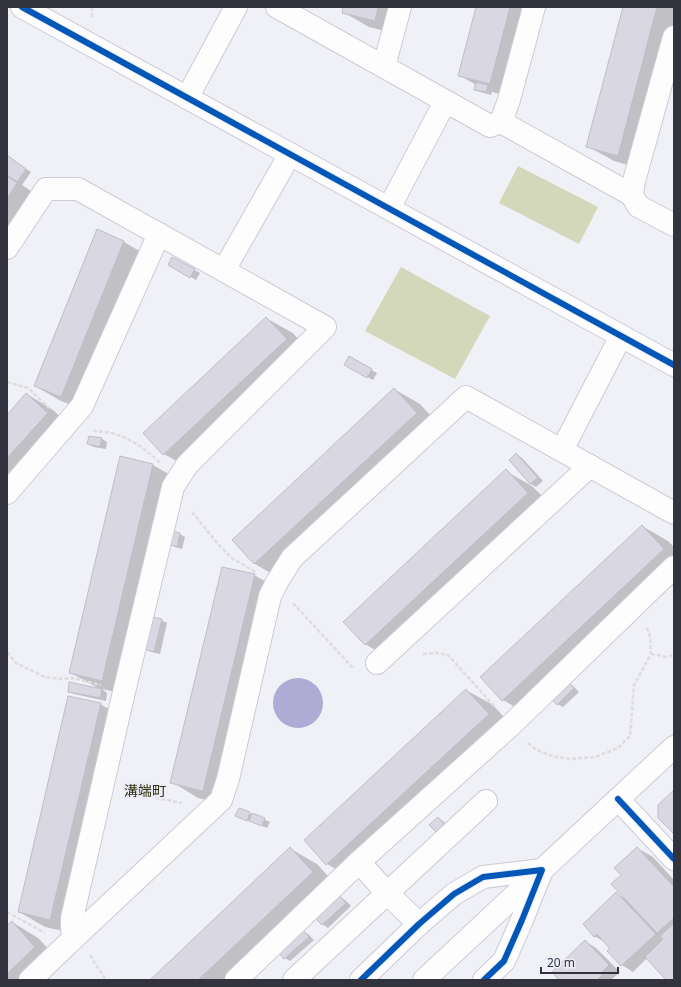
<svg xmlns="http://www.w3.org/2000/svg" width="681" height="987" viewBox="0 0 681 987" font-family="'Noto Sans','Noto Sans JP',sans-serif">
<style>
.green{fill:#d2d8b9}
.water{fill:#aeabd5}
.shadow{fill:#0003}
.building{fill:#d9d8e2;stroke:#bebec7}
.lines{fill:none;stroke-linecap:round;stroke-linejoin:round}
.minor-casing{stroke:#cccbd5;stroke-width:24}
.path{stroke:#dddddf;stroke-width:2.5;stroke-dasharray:4 2;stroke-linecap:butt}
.minor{stroke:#fdfdfe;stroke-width:22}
.cycleway-casing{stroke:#ededfa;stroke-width:8}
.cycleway{stroke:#0057b8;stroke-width:6}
.labels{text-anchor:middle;stroke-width:4;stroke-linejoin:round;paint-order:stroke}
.neighbourhood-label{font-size:14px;fill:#2e330a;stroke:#ededfa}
</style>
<rect width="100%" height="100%" fill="#f0f0f7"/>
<g class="green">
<polygon points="518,166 598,207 579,244 499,203"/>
<polygon points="401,267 490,316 455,379 365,331"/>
</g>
<circle class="water" cx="298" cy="703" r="25"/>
<g class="shadow">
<polygon points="344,7 408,7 401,35 369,27 343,12"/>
<polygon points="477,7 540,7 516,98 492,92 491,95 480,92 475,89 476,85 459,75"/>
<polygon points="624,7 674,7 674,58 645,170 614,161 587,146"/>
<polygon points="7,156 31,172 22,185 43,199 7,253 7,176 15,181 15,179 7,174"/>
<polygon points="97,231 124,242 150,257 88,411 61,401 35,386"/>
<polygon points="172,258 200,273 196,280 169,265"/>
<polygon points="266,318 293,333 312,354 190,469 164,454"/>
<polygon points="349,358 377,373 373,380 345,365"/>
<polygon points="394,389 420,404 442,428 281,579 255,564 234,540"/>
<polygon points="27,394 53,410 74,429 7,502 7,416"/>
<polygon points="102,439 107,442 106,449 94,447 88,444"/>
<polygon points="517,455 522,458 543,481 536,487 531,484 510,460"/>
<polygon points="121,457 153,465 179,480 129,695 102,689 107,693 106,701 74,694 69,691 98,688 71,673"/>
<polygon points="506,471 532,486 554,508 392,660 365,644"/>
<polygon points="642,526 668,541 674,547 674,580 529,715 503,700 481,677"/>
<polygon points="180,534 185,537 182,549 175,547 169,544"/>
<polygon points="254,575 281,590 230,805 198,798 172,782"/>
<polygon points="161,620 167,623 160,654 151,652 146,649"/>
<polygon points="568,683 573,686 579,692 563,707 557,704"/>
<polygon points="466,690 493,705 515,729 353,879 327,864 305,840"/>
<polygon points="100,704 127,719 76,934 45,927 19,912"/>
<polygon points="239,809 270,822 267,828 242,818"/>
<polygon points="438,818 443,821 449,828 442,835 436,832"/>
<polygon points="637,848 653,857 674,880 674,980 667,980 647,958 633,972 622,965 609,951 611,949 605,942 594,936 617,894 626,899 622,875"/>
<polygon points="291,849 317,864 338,887 240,980 151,980"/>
<polygon points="339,897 345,900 351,906 328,928 322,924"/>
<polygon points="12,922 38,938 61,962 42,980 7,980 7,927"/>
<polygon points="303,931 308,934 314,940 290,961 285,958 279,952"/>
<polygon points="585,941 596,948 620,972 611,980 561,980"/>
</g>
<g class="building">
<polygon points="343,7 378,7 375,21 342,13"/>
<polygon points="476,7 510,7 490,84 458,76"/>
<polygon points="623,7 657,7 618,156 586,147"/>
<polygon points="476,82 488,85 486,92 474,90"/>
<polygon points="7,155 26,169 17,182 7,175"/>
<polygon points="7,176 17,183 7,199"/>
<polygon points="97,229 124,241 61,397 34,386"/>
<polygon points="172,257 195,269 190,278 168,265"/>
<polygon points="266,317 287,339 163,455 143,433"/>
<polygon points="349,356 372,369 367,378 344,365"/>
<polygon points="394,388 417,413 254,564 232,540"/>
<polygon points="26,393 48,413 7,458 7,415"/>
<polygon points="89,436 102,438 100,447 87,444"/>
<polygon points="516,453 538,478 530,484 509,460"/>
<polygon points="120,456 153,464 102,681 69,673"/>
<polygon points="506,469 528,493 365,645 343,622"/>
<polygon points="642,525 664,549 502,701 480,677"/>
<polygon points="171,531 180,533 177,547 168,544"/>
<polygon points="222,567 255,574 203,791 170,783"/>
<polygon points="152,617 162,619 154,652 144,649"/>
<polygon points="568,681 574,688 557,705 550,697"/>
<polygon points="69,682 102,689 100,698 68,692"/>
<polygon points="466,689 489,714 326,865 304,840"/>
<polygon points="68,696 101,703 50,920 18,912"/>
<polygon points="674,790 674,834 658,818 658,805"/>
<polygon points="239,808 250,812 247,821 235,816"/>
<polygon points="252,813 265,818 262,826 249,821"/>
<polygon points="438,817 444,824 436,832 429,825"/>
<polygon points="290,847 313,872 198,980 150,980"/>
<polygon points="637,847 674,887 674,918 657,933 611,884 621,875 614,868"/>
<polygon points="616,892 656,934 621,966 607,951 610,949 597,934 594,937 583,924"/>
<polygon points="339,895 346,903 322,925 315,918"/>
<polygon points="12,921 35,947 7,974 7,925"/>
<polygon points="674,923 674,980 666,980 645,957 663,939 660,936"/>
<polygon points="302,929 309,937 284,959 278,952"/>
<polygon points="585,940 609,965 601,973 602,975 597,980 559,980 552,972"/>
</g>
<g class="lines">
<defs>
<g id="minor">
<polyline points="22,7 674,365"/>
<polyline points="277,7 490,126 501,122 509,100 534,7"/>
<polyline points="674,37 634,181 632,195 638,206 674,225"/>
<polyline points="384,66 400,7"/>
<polyline points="187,98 236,7"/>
<polyline points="501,122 632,195"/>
<polyline points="389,208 445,102"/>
<polyline points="7,248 46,189 78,189 325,327 187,465 173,487 124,692 72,918 72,929 76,936 30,980"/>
<polyline points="224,270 290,154"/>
<polyline points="562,450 621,336"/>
<polyline points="7,493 82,406 159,234"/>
<polyline points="377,663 590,466"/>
<polyline points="618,799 674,859"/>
<polyline points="359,862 387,893 419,924"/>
<polyline points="76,936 221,800 228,779 270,596 277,582 292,558 466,397 674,513"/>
<polyline points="236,980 359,862 511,725 674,567"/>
<polyline points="294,980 486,801"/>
<polyline points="361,980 419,924 454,894 483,877 542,870 522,920 504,961 484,980"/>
<polyline points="424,980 674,747"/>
</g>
</defs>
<use href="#minor" class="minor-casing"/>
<g class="path">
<polyline points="92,7 92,18"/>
<polyline points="7,382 28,388 49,408"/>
<path d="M93,431C120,431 141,444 160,463"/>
<polyline points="192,512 218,544 232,558 256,572"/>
<polyline points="293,603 353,668"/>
<polyline points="7,652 16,663 45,677 62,679 73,678 101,685"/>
<polyline points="423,654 436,653 448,655 495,707"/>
<polyline points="651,654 667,657 674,655"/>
<polyline points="528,743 537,750 552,756 570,759 595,757 618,748 630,736 634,685 651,654 650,637 647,627"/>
<polyline points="126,792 182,803"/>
<polyline points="7,912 45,933"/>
<polyline points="90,955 106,980"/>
</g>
<use href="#minor" class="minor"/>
<defs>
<g id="cycleway">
<polyline points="22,7 674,365"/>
<polyline points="618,799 674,859"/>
<polyline points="361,980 419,924 454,894 483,877 542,870 522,920 504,961 484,980"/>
</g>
</defs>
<use href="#cycleway" class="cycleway-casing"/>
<use href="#cycleway" class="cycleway"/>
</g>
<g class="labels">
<g class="neighbourhood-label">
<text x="145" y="796">溝端町</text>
</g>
</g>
<rect width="681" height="987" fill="none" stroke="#33323f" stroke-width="16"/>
<path d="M541 967v6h77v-6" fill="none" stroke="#33323f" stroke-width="2"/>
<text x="547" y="967" font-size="12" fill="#33323f" stroke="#ededfa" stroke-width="3" paint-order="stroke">20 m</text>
</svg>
